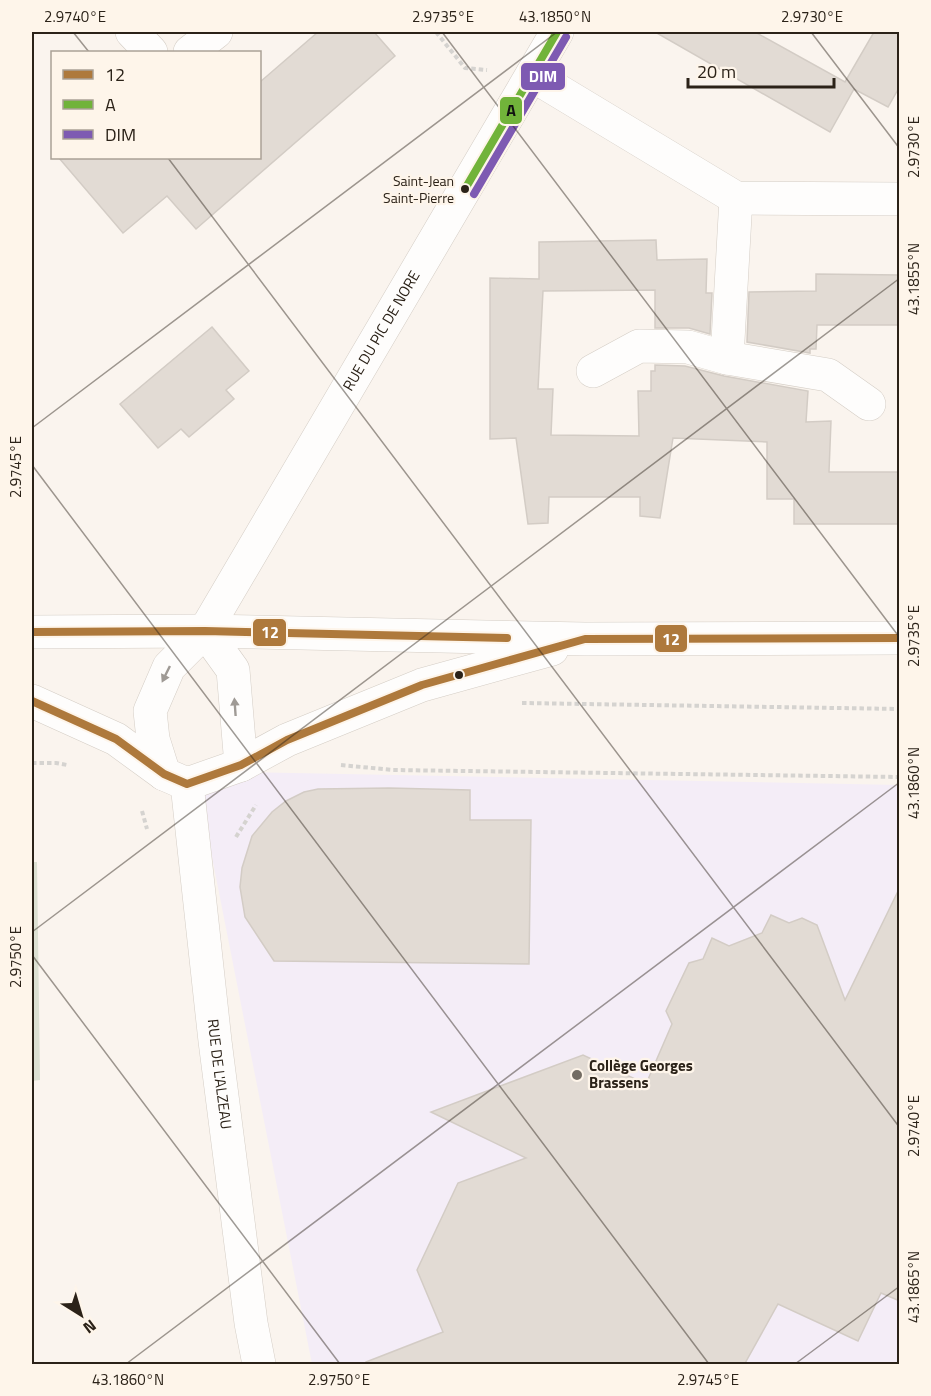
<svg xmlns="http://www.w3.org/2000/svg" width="931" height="1396" viewBox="0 0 931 1396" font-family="'Titillium Web',sans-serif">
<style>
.education{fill:#f4edf7}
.green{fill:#dce0d2}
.building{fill:#e2dbd4;stroke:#d3ccc5;stroke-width:1.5}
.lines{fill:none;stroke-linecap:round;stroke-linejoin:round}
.minor-casing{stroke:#d4cdc5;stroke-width:34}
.path{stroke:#d5d3d0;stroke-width:4;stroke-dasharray:4.5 3;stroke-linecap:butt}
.minor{stroke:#fefdfc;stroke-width:33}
.bus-1-casing{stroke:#fef5ea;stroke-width:12}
.bus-2-casing{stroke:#fef5ea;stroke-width:12}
.bus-3-casing{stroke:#fef5ea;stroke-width:12}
.bus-1{stroke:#ae793c;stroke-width:8}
.bus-2{stroke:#71b33a;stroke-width:8}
.bus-3{stroke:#7e5ab2;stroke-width:8}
.oneway{fill:#9f9a95}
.ticks{fill:none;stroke:#2b2218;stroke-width:1.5;stroke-opacity:0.45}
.bus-dot{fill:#2b2218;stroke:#fef5ea;stroke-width:2}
.poi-dot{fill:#736c63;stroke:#fef5ea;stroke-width:2}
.labels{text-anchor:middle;stroke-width:4.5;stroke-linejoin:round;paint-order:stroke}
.bus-label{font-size:14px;fill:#2b2218;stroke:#fef5ea;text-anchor:end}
.street-label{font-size:15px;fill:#2b2218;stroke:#fef5ea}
.poi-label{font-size:15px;font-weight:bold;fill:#2b2218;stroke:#fef5ea;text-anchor:start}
.line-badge{stroke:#fef5ea;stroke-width:2}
.badge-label{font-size:16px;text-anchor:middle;font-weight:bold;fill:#fff}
.pale-badge-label{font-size:16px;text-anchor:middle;font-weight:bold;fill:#111}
.neatline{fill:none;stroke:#2b2218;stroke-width:2}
.ticks-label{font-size:15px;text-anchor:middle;fill:#2b2218}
</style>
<rect width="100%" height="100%" fill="#faf4ee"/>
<polygon class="education" points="195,771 899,785 899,1364 312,1364"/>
<polygon class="green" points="32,862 37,862 40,1080 32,1081"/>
<g class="building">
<polygon points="318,32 374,32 395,56 196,229 167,196 123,233 59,158 260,158 260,82"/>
<polygon points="655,32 755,32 845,82 874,32 900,32 900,86 888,107 854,89 830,132"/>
<polygon points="656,240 657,260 707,259 706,293 712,293 710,334 689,328 655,328 655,290 543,291 538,389 553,389 551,435 639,436 638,391 651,391 651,371 655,371 655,365 685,366 724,376 808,391 806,422 831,421 829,472 900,472 900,524 794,524 794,499 767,499 767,442 673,438 660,518 640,516 640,497 549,497 548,523 528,524 516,438 490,439 490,278 539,279 539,242"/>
<polygon points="816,274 900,275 900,325 817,325 816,349 810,349 810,353 747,342 749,292 816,291"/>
<polygon points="212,327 249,371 226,390 234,399 189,437 181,429 158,448 120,404"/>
<polygon points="389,788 470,790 470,820 531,820 529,964 274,961 245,917 240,887 242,868 252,836 272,812 286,801 304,792 318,789"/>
<polygon points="900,887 900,1301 881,1293 858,1341 778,1304 744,1365 367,1365 366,1362 443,1332 417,1270 458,1183 526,1158 431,1112 583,1055 646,1084 672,1024 666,1011 689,963 703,959 712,938 729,946 762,933 771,915 789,923 802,918 817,925 845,1000"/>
</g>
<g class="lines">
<defs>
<g id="minor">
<polyline points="132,32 151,52"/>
<polyline points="190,52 216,32"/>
<polyline points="532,75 736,198 900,199"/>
<polyline points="727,358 736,198"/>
<polyline points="593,371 639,346 688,347 727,358 828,375 869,404"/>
<polyline points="205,631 233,670 241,765"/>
<polyline points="32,632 205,631 585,639 900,638"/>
<polyline points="32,701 116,739 164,774 187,784 241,765 287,740 422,685 552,649"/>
<path id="s1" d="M164,774L153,739L150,711L169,667L205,631L557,32"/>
<path id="s2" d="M187,784L215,1041L251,1323L259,1364"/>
</g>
</defs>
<use href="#minor" class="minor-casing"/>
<g class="path">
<polyline points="436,32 465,68 487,70"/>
<polyline points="522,703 900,709"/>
<polyline points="32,763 56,763 67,765"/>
<polyline points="341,765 393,770 900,777"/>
<polyline points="142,811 147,829"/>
<polyline points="236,837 256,805"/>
</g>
<use href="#minor" class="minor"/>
<defs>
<g id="bus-1">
<polyline points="32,632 205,631 507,638"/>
<polyline points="32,701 116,739 164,774 187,784 241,765 287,740 422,685 585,639 900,638"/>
</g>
<polyline id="bus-2" points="465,189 557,32"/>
<polyline id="bus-3" points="474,194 566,37"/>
</defs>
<use href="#bus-1" class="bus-1-casing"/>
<use href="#bus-2" class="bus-2-casing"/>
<use href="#bus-3" class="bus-3-casing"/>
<use href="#bus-1" class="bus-1"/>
<use href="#bus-2" class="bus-2"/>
<use href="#bus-3" class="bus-3"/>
</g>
<defs><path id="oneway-solid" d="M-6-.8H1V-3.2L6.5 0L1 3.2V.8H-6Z" transform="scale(1.5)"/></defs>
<g class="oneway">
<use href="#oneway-solid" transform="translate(166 674) rotate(116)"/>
<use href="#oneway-solid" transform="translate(235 707) rotate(-94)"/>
</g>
<path class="ticks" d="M73,32L89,52M442,32L900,638M811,32L900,149M168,158L900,1128M32,428L557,32M32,465L709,1364M32,932L900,278M32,955L340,1364M126,1364L900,782M795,1364L900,1286"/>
<g class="bus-dot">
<circle cx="465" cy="189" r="5"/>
<circle cx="459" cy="675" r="5"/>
</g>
<circle class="poi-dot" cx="577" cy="1075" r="6"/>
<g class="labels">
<g class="bus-label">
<text x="454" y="186">Saint-Jean<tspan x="454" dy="17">Saint-Pierre</tspan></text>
</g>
<g class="street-label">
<text dy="5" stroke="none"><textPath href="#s1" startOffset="512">RUE DU PIC DE NORE</textPath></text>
<text dy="5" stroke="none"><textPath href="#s2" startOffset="292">RUE DE L'ALZEAU</textPath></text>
</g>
<g class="poi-label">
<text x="589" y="1071">Collège Georges<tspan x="589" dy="17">Brassens</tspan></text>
</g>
</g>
<g class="line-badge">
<rect x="520" y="62" width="46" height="29" rx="6" fill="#7e5ab2"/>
<rect x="499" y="96" width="24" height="29" rx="6" fill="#71b33a"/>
<rect x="252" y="618" width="35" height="29" rx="6" fill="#ae793c"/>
<rect x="654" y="624" width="34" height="29" rx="6" fill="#ae793c"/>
</g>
<g class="badge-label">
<text x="543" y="82">DIM</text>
<text x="270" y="638">12</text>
<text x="671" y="645">12</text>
</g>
<g class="pale-badge-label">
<text x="511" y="116">A</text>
</g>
<rect width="931" height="1396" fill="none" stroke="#fef5ea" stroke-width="66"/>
<rect x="51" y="51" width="210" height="108" fill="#fef5ea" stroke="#aaa196" stroke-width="1.5"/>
<rect x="63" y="70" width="30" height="9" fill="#ae793c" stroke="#aaa196" stroke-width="1.5"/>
<text x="105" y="81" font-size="18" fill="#2b2218">12</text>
<rect x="63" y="100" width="30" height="9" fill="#71b33a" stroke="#aaa196" stroke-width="1.5"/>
<text x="105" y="111" font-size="18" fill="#2b2218">A</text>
<rect x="63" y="130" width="30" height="9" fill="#7e5ab2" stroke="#aaa196" stroke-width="1.5"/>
<text x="105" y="141" font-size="18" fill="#2b2218">DIM</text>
<g transform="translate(81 1315) rotate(143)" stroke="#fef5ea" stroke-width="4.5" paint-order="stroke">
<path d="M0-4.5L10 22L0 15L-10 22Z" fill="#2b2218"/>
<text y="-9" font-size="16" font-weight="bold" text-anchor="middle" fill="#2b2218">N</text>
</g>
<path d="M688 78v9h146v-9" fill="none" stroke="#2b2218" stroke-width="3"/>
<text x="697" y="78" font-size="18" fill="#2b2218" stroke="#fef5ea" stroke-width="4.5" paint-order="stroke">20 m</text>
<rect x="33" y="33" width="865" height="1330" class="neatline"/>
<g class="ticks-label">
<text x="75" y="22">2.9740°E</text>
<text x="443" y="22">2.9735°E</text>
<text x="555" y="22">43.1850°N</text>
<text x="812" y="22">2.9730°E</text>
<text transform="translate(914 147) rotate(-90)" y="5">2.9730°E</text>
<text transform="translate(914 279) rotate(-90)" y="5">43.1855°N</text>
<text transform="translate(16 467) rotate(-90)" y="5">2.9745°E</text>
<text transform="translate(914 636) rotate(-90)" y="5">2.9735°E</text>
<text transform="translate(914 783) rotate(-90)" y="5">43.1860°N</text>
<text transform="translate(16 957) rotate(-90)" y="5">2.9750°E</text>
<text transform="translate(914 1126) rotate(-90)" y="5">2.9740°E</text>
<text transform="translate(914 1287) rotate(-90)" y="5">43.1865°N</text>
<text x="128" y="1385">43.1860°N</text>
<text x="339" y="1385">2.9750°E</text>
<text x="708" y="1385">2.9745°E</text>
</g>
</svg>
